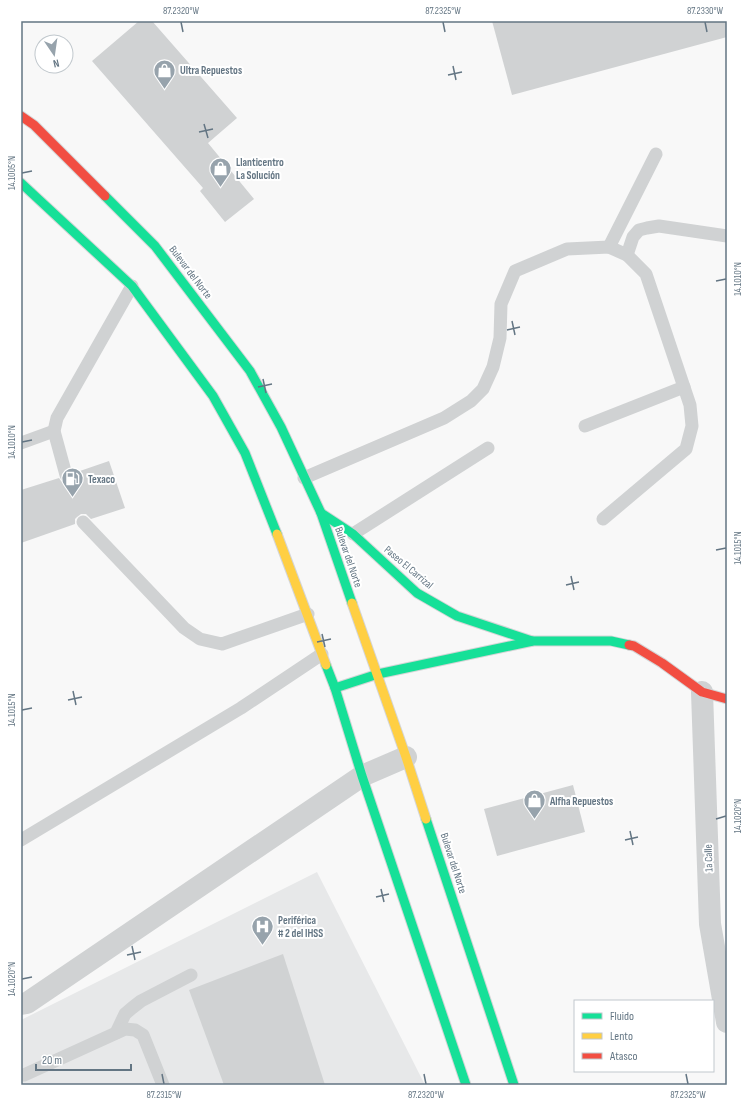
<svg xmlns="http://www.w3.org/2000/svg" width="748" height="1106" viewBox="0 0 748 1106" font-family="'Sofia Sans Condensed',sans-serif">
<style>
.built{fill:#e7e8e9}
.building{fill:#d0d2d3}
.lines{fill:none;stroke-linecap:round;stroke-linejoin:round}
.fast-casing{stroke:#d4d5d6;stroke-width:11}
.slow-casing{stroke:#d4d5d6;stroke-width:11}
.jam-casing{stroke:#d4d5d6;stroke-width:11}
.lane{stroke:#d0d2d3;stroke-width:13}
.street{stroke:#d0d2d3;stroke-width:22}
.fast{stroke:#16e098;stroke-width:9}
.slow{stroke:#ffcf43;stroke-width:9}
.jam{stroke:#f24e42;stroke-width:9}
.ticks{fill:none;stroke:#637583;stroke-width:1.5}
.labels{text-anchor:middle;stroke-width:4;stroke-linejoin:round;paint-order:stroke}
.poi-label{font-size:11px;font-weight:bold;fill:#637583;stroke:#fff;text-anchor:start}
.street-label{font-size:11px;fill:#637583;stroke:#fff}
.neatline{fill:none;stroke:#637583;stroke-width:1.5}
.ticks-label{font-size:10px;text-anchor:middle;fill:#637583}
</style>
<rect width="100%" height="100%" fill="#f8f8f8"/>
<polygon class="built" points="317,872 425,1085 21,1085 21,1020"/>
<g class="building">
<polygon points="139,21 152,21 237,118 208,143 254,199 225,222 200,191 203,188 92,61"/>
<polygon points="492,21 727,21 727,37 512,95"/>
<polygon points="109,461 125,508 91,519 86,514 81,514 77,517 75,519 75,524 21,543 21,490 59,478 61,481 64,483 68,483 72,480 74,477 74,473"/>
<polygon points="573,785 585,832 497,856 484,809"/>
<polygon points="283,954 325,1085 224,1085 189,990"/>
</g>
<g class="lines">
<defs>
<g id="fast">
<polyline points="21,183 132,286 213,396 245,453 277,534"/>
<polyline points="105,196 155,246 250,371 281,427 321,513 352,603"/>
<polyline points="321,513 353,534 417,593 457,616 532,641"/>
<polyline points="326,665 335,688 362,776 466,1085"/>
<polyline points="335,688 378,674 533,641 611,641 629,645"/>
<polyline points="426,819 514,1085"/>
</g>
<g id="slow">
<polyline points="277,534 326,665"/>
<polyline points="352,603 406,757 426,819"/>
</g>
<g id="jam">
<polyline points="21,116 34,125 105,196"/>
<polyline points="629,645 634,646 662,663 702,692 727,699"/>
</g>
</defs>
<use href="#fast" class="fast-casing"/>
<use href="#slow" class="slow-casing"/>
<use href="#jam" class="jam-casing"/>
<g class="lane">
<polyline points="609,247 656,154"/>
<polyline points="627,255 633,237 639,230 647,228 659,226 727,236"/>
<polyline points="585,426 684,387"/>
<polyline points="21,443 54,431"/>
<polyline points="66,475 54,431 57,418 132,286"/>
<polyline points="304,478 444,418 471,401 483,389 493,367 500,338 501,304 515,271 567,249 609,247 627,255 646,274 690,405 692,426 686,449 603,519"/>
<polyline points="83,522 184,628 200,639 222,644 308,614"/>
<polyline points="353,534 488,448"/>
<polyline points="21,840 241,708 322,654"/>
<polyline points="116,1033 125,1014 132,1008 141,1001 191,975"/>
<polyline points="21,1075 24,1075 125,1029 135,1030 143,1035 163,1085"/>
</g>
<g class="street">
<polyline points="702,692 710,924 727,1022"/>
<polyline points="21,1004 27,1003 362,776 406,757"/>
</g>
<use href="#fast" class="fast"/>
<use href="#slow" class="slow"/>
<use href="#jam" class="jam"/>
</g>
<path class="ticks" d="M181,22L183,32M443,22L445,32M705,22L707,32M453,66L456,80M448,75L462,72M204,124L208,138M199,132L213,129M22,173L32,171M716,281L726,279M512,321L515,335M507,330L520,327M263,379L266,393M258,387L272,384M22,442L32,440M716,550L726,548M571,576L574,590M566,585L579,582M322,634L325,647M317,642L331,639M73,691L76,705M68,700L82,697M22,710L32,708M716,819L726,816M630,831L633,845M625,840L638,837M381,889L384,902M376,897L389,894M132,946L135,960M127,955L141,952M22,979L32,977M162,1074L164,1084M424,1074L426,1084M686,1074L688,1084"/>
<defs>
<symbol id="shop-pin" viewBox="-11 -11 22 30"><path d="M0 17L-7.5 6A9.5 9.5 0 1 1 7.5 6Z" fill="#97a3ac" stroke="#fff"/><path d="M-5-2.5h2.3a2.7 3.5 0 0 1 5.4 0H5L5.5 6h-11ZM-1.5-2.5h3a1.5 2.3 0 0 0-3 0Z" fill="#fff"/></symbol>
<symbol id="fuel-pin" viewBox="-11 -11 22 30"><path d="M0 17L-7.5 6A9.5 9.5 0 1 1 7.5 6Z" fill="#97a3ac" stroke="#fff"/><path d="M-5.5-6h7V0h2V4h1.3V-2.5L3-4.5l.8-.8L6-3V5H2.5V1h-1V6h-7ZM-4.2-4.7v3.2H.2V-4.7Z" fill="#fff"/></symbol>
<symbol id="hospital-pin" viewBox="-11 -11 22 30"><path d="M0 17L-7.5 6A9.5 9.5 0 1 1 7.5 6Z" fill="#97a3ac" stroke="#fff"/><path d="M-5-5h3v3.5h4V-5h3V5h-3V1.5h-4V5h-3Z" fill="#fff"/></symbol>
</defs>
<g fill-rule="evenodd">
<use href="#shop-pin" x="152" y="58" width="25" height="34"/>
<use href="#shop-pin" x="208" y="156" width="25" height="34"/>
<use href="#fuel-pin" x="60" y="466" width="25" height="34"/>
<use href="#shop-pin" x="522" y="788" width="25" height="34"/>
<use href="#hospital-pin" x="250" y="914" width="25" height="34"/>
</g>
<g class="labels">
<g class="poi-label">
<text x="180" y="74">Ultra Repuestos</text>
<text x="236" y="166">Llanticentro<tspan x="236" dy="13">La Solución</tspan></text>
<text x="88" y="483">Texaco</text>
<text x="550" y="805">Alfha Repuestos</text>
<text x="278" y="924">Periférica<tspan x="278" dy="13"># 2 del IHSS</tspan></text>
</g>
<g class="street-label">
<text transform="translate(191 272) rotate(53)" y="4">Bulevar del Norte</text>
<text transform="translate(349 557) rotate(71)" y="4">Bulevar del Norte</text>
<text transform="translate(409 567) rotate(40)" y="4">Paseo El Carrizal</text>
<text transform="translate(708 858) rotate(-92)" y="4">1a Calle</text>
<text transform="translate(454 863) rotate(72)" y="4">Bulevar del Norte</text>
</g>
</g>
<rect width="748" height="1106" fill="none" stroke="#ffffff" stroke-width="44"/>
<rect x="574" y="1000" width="140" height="72" fill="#ffffff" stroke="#c1c8cd"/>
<rect x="582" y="1013" width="20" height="6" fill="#16e098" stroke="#c1c8cd"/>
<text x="610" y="1020" font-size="12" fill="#637583">Fluido</text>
<rect x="582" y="1033" width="20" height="6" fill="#ffcf43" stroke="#c1c8cd"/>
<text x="610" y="1040" font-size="12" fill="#637583">Lento</text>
<rect x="582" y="1053" width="20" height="6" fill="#f24e42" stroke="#c1c8cd"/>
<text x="610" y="1060" font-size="12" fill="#637583">Atasco</text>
<g transform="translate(54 54) rotate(167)"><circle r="19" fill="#ffffff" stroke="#c1c8cd"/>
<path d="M0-3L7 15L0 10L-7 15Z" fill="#97a3ac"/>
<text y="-6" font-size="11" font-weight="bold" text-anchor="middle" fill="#637583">N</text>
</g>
<path d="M36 1064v6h95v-6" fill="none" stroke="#637583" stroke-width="2"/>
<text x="42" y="1064" font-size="12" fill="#637583" stroke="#ffffff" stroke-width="3" paint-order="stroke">20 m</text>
<rect x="22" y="22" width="704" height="1062" class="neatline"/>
<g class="ticks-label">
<text x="181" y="14">87.2320°W</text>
<text x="443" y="14">87.2325°W</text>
<text x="705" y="14">87.2330°W</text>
<text transform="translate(11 173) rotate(-90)" y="4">14.1005°N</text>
<text transform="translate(737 279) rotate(-90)" y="4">14.1010°N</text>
<text transform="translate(11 442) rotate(-90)" y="4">14.1010°N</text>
<text transform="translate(737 548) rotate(-90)" y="4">14.1015°N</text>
<text transform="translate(11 710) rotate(-90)" y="4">14.1015°N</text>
<text transform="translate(737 816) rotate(-90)" y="4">14.1020°N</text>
<text transform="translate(11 979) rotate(-90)" y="4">14.1020°N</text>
<text x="164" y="1098">87.2315°W</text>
<text x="426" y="1098">87.2320°W</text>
<text x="688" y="1098">87.2325°W</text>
</g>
</svg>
